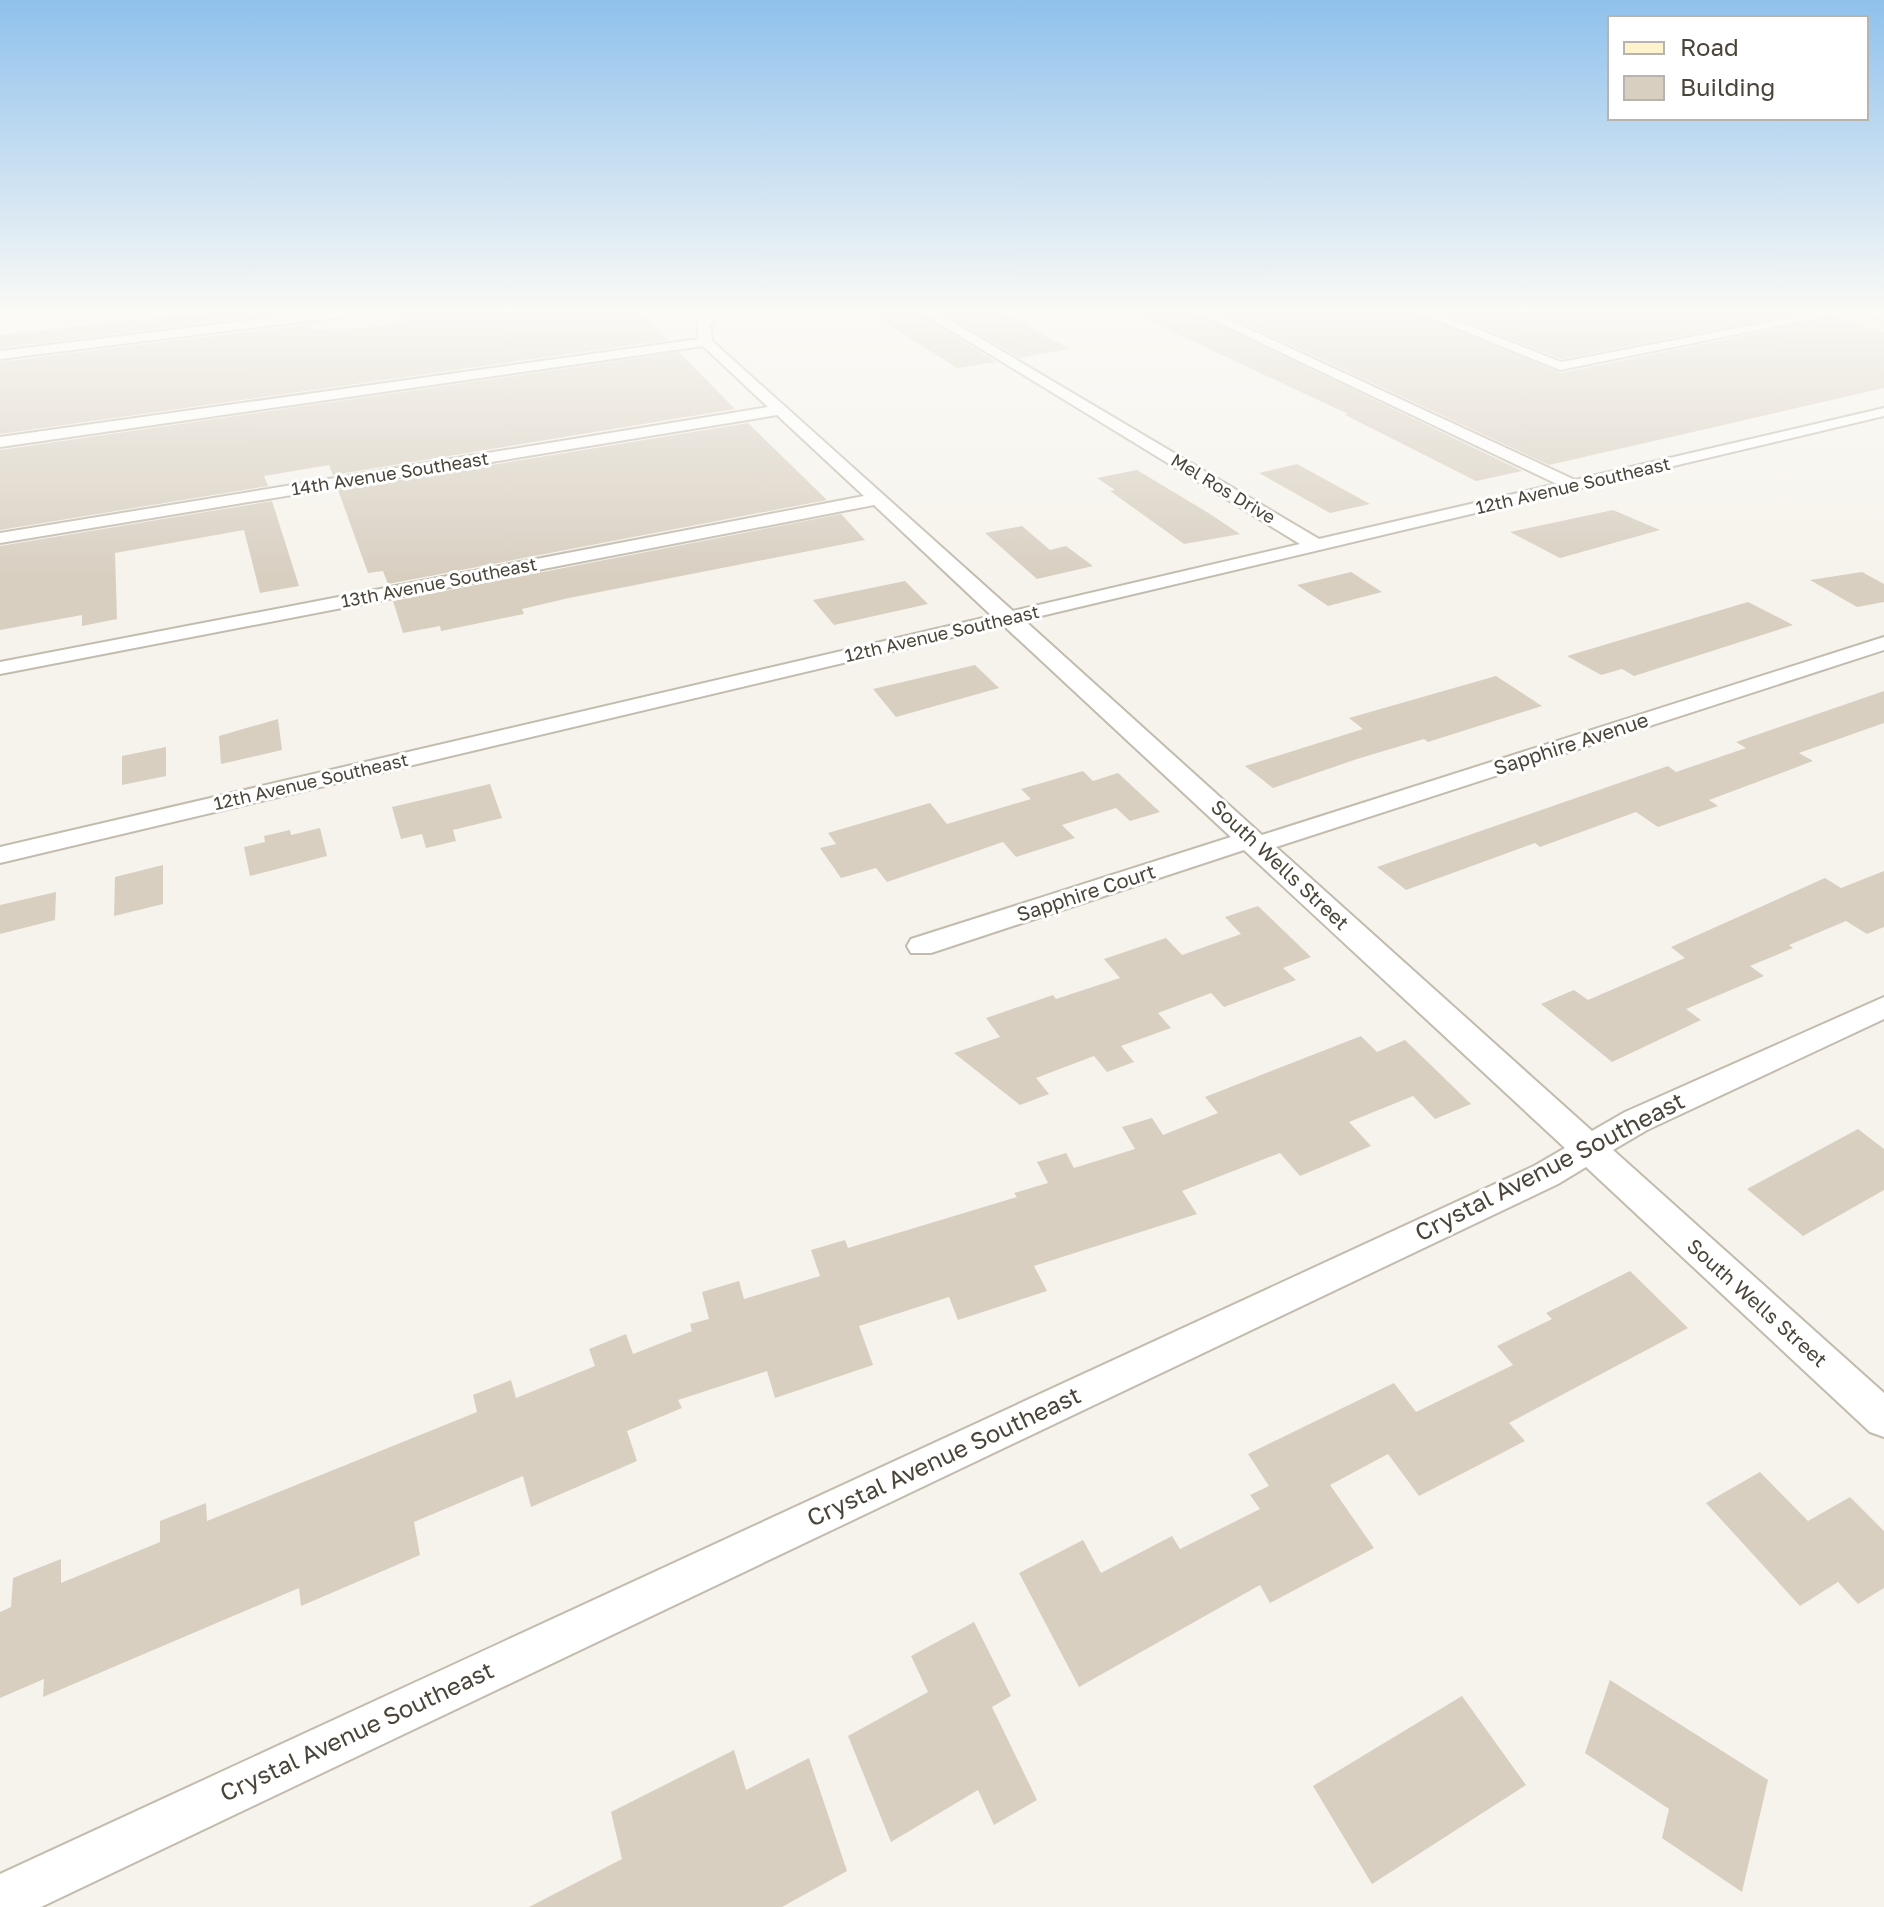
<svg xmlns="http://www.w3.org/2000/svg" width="1884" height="1907" viewBox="0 0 1884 1907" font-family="'Golos Text',sans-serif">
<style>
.building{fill:#d8cfc1}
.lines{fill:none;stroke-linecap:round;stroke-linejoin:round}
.street-casing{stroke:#c2bbae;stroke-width:4}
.secondary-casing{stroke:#d6c79b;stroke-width:4}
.street{fill:#fff;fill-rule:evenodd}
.secondary{fill:#fff3cd;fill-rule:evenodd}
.labels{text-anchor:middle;stroke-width:6;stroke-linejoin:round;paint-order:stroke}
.far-street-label{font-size:18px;fill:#4b4439;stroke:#fff}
.street-label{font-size:20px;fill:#4b4439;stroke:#fff}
.near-street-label{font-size:24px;fill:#4b4439;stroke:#fff}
</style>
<rect width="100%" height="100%" fill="#f6f3ec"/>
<g class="building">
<polygon points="233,309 299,311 0,348 0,335"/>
<polygon points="403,309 637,309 668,340 0,434 0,362 309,324 313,330 372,327 402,322"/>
<polygon points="864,309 913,309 996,362 957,368"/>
<polygon points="937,309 997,309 1070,349 1019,358"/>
<polygon points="1134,309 1187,309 1522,471 1476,481 1345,415 1348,414 1143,318 1151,317"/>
<polygon points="1213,309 1407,309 1561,373 1831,318 1884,336 1884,388 1549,465"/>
<polygon points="1435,309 1810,309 1811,311 1561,359"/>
<polygon points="679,352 735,409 333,475 329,465 264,476 268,486 0,530 0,450"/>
<polygon points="748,423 827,500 388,584 383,571 368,573 338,490"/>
<polygon points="1297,464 1370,504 1330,513 1259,473"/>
<polygon points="1137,470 1210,514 1240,534 1184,544 1110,491 1115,490 1097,478"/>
<polygon points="272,501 299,586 260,593 244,530 115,553 117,619 82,626 82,615 0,630 0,546"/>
<polygon points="1613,510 1660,530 1560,558 1510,532"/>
<polygon points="841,514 865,540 569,598 522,609 524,614 441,631 440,626 403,633 393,601"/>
<polygon points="1022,526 1050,550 1066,546 1093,566 1037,579 985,533"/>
<polygon points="1351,572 1382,592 1328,606 1297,585"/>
<polygon points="1862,572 1884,584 1884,602 1857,607 1810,580"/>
<polygon points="905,581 928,604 834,625 813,600"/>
<polygon points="1748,602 1793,625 1634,676 1622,669 1601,675 1567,656"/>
<polygon points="975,665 999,688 896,717 873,689"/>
<polygon points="1496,676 1542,706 1428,742 1424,739 1357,759 1273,788 1245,766 1363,729 1349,718"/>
<polygon points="1884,691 1884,723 1799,753 1813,761 1709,800 1718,806 1658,827 1636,812 1540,847 1535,843 1406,890 1377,867 1668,766 1676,772 1746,748 1736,742"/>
<polygon points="278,719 282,750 221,764 219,736"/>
<polygon points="166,747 166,776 122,785 122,756"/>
<polygon points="1083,771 1093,781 1118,773 1160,812 1130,821 1116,808 1062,825 1075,838 1016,857 1003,842 887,882 876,868 841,878 820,848 836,844 828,833 930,803 947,824 1031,799 1021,789"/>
<polygon points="490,784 502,818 453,830 456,841 426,848 422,834 401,839 392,807"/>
<polygon points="320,828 327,856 250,876 244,847 265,842 264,836 290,830 291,835"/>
<polygon points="163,865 163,904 114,916 115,877"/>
<polygon points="1884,871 1884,927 1867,934 1846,921 1789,945 1793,948 1750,966 1764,976 1686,1009 1701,1020 1612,1062 1541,1004 1574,990 1588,1000 1685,958 1671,947 1825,878 1841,888"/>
<polygon points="56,892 55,920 0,934 0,905"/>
<polygon points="1258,906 1311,957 1283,968 1296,980 1224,1007 1211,993 1158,1013 1171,1028 1121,1046 1134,1062 1107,1072 1094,1056 1036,1078 1049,1094 1020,1105 954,1053 1000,1037 986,1018 1053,995 1056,999 1120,978 1104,959 1166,938 1182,955 1241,934 1225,917"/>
<polygon points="1361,1036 1377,1052 1405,1040 1471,1104 1435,1119 1413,1096 1349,1122 1371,1146 1300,1176 1280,1153 1182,1191 1197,1214 1034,1266 1047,1291 958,1320 949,1297 859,1326 873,1365 775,1398 767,1371 678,1400 682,1408 627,1431 637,1461 531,1507 523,1476 414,1522 420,1555 301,1606 299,1588 43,1697 44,1679 0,1698 0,1612 11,1607 13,1578 61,1559 61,1583 160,1542 160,1521 206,1503 207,1521 477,1412 473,1395 511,1380 516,1398 595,1366 589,1349 626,1334 633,1354 692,1331 690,1324 709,1319 702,1292 739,1281 744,1299 820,1276 811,1250 845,1240 848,1248 1017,1197 1014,1193 1048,1183 1037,1162 1066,1153 1074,1168 1135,1149 1122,1127 1152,1118 1163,1135 1218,1113 1205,1097"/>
<polygon points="1858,1129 1884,1149 1884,1190 1803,1236 1747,1189"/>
<polygon points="1630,1271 1688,1328 1509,1423 1525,1441 1419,1496 1388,1454 1330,1485 1374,1548 1270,1603 1260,1585 1079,1687 1019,1573 1083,1540 1101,1573 1172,1536 1180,1549 1260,1509 1250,1495 1269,1486 1248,1454 1394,1383 1416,1412 1513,1365 1497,1346 1552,1319 1546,1313"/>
<polygon points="1760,1472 1808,1521 1850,1497 1884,1531 1884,1588 1858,1604 1838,1582 1800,1606 1706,1503"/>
<polygon points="974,1622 1011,1696 992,1707 1037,1800 994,1825 978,1790 891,1842 848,1736 928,1692 911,1656"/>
<polygon points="1610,1680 1768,1780 1742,1892 1662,1838 1669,1809 1585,1753"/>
<polygon points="1462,1696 1526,1785 1372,1884 1313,1786"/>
<polygon points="734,1750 746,1790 809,1758 847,1871 782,1907 529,1907 622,1859 611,1812"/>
</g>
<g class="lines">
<defs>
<g id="street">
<polygon points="342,309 378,309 372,313 0,359 0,351"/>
<polygon points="713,309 727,309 710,324 712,341 1013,611 1300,544 916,309 931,309 1319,539 1557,484 1190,309 1206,309 1575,480 1884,408 1884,416 1024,620 1262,835 1884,637 1884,650 1276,847 1592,1131 1625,1112 1884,997 1884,1019 1647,1130 1613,1150 1884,1393 1884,1437 1870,1432 1586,1167 1558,1184 41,1907 0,1907 0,1874 1534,1166 1565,1148 1244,850 931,953 911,953 907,946 911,939 1231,837 1003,625 0,863 0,847 992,616 874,505 0,674 0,662 864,496 777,415 0,543 0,533 768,407 703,346 0,447 0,437 699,339 697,323"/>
<polygon points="1410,309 1427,309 1561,362 1836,309 1842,313 1560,370"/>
</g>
<polygon id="secondary" points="1813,309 1839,309 1884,322 1884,333"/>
</defs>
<use href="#street" class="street-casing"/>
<use href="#secondary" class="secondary-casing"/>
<use href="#street" class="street"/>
<use href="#secondary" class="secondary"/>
</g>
<linearGradient id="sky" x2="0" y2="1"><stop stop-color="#8fc1ec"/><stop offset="0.54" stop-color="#fbfaf6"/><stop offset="1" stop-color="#fbfaf6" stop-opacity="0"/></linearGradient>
<rect width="1884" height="576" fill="url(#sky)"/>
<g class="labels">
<g class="far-street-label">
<text transform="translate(390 474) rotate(-9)" y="6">14th Avenue Southeast</text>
<text transform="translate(1573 486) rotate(-13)" y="6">12th Avenue Southeast</text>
<text transform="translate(1223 489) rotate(31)" y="6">Mel Ros Drive</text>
<text transform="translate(439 583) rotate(-11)" y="6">13th Avenue Southeast</text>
<text transform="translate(942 634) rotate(-13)" y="6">12th Avenue Southeast</text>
<text transform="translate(311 782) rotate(-13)" y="6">12th Avenue Southeast</text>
</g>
<g class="street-label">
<text transform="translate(1571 744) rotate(-18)" y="7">Sapphire Avenue</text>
<text transform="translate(1280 865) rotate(43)" y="7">South Wells Street</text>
<text transform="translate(1086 893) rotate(-18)" y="7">Sapphire Court</text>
<text transform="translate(1757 1303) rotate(42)" y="7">South Wells Street</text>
</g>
<g class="near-street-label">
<text transform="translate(1550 1167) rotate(-27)" y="8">Crystal Avenue Southeast</text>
<text transform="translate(944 1457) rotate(-25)" y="8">Crystal Avenue Southeast</text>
<text transform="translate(357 1732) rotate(-25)" y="8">Crystal Avenue Southeast</text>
</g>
</g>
<rect x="1608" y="16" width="260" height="104" fill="#ffffff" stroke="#b7b4b0" stroke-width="2"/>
<rect x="1624" y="42" width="40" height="12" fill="#fff3cd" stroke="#b7b4b0" stroke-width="2"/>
<text x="1680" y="56" font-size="24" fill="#4b4439">Road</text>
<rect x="1624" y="76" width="40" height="24" fill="#d8cfc1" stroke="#b7b4b0" stroke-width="2"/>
<text x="1680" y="96" font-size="24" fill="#4b4439">Building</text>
</svg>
